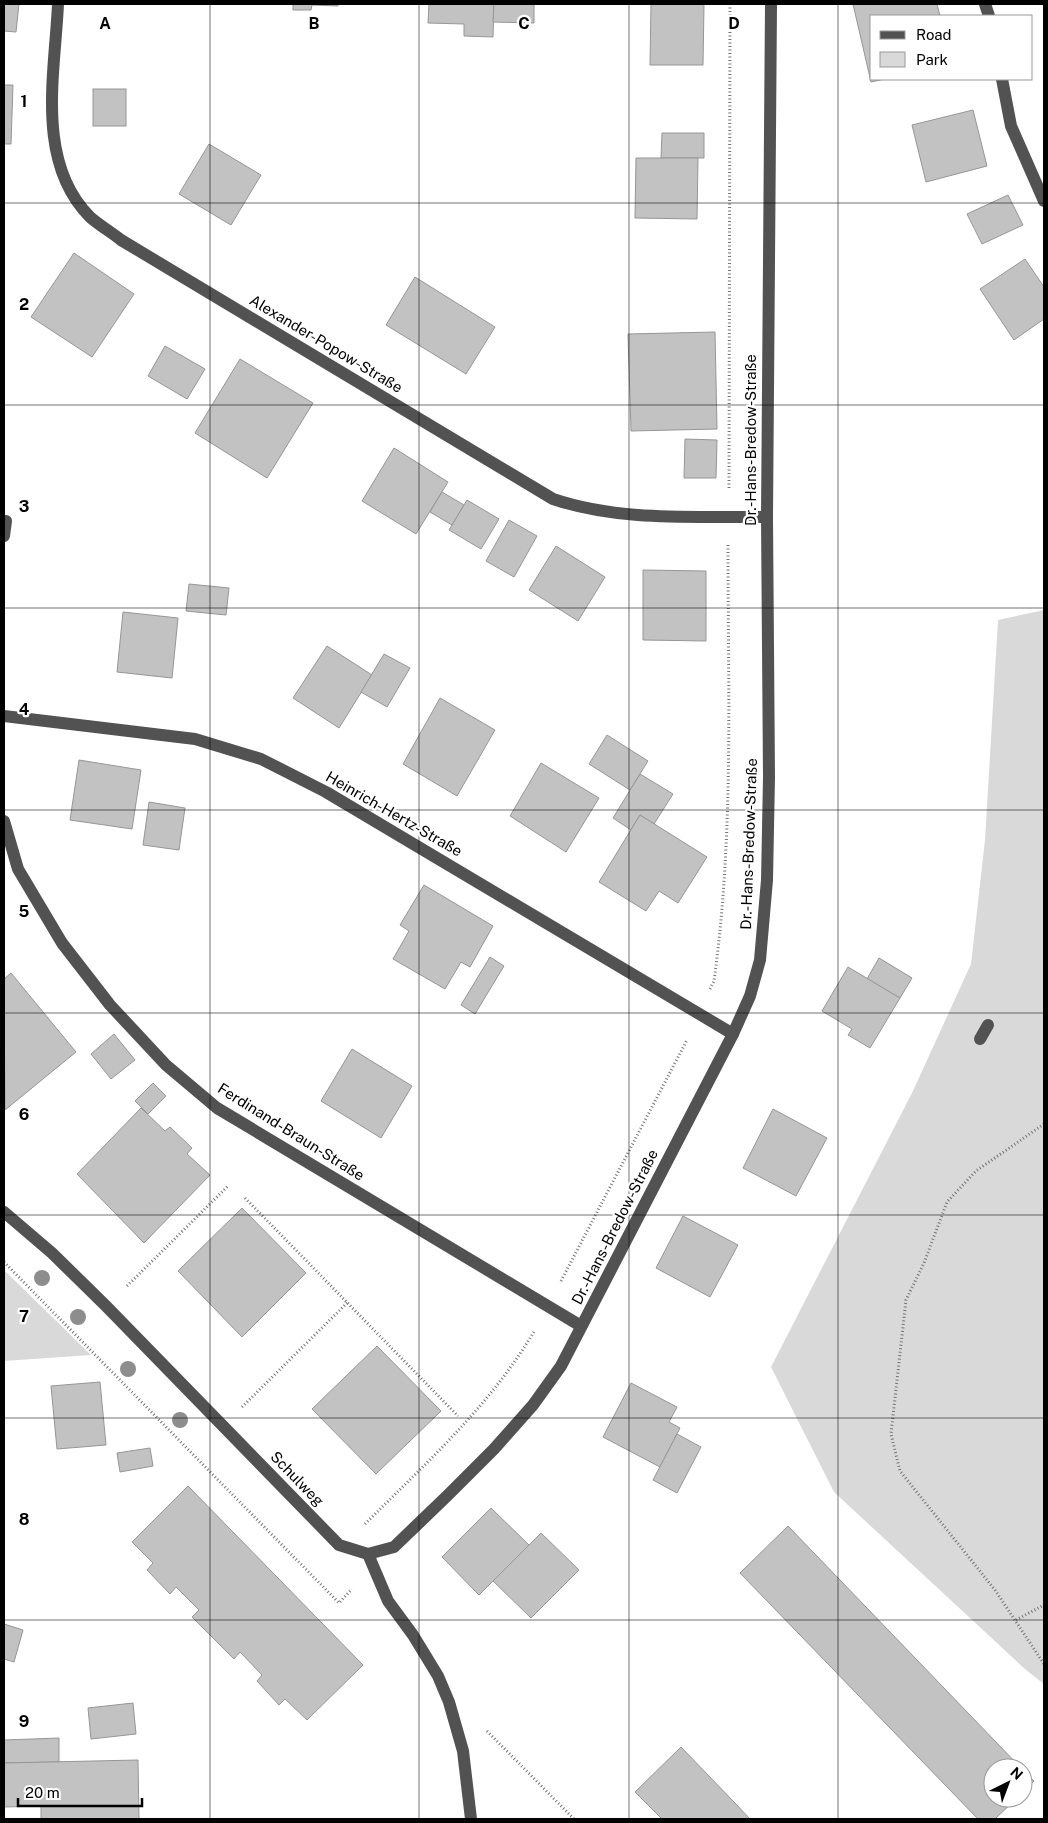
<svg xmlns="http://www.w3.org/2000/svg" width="1048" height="1823" viewBox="0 0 1048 1823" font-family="'Public Sans',sans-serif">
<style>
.green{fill:#d9d9d9}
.building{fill:#c2c2c2;stroke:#969696}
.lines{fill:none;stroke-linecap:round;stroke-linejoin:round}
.path{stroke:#747474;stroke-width:3;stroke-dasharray:1 2.5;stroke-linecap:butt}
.minor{stroke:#525252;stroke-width:12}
.tree{fill:#8d8d8d}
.grid{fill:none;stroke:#000;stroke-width:1;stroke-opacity:0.55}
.labels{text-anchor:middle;stroke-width:4.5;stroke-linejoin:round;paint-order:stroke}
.street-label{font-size:15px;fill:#000;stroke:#fff}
.grid-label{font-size:16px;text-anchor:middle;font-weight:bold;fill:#000;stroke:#fff;stroke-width:4.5;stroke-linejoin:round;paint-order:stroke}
</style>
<rect width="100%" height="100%" fill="#fff"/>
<g class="green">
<polygon points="1044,610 1044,1684 1026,1670 834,1492 771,1367 912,1093 971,964 985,840 998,620"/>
<polygon points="4,1270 91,1355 4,1361"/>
</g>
<g class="building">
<polygon points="4,4 19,4 16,32 4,31"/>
<polygon points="282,4 338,4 338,6 312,5 311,10 293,10 293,4"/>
<polygon points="429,4 494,4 493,37 464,36 464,24 428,23"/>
<polygon points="494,4 534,4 534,23 493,22"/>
<polygon points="651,4 704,4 703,65 650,65"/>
<polygon points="853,4 937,4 940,16 872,16 872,79 885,79 871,82"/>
<polygon points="4,85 13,85 11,144 4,144"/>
<rect x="93" y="89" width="33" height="37"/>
<polygon points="973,110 987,166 926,182 912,125"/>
<polygon points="662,133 704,133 704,158 661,158"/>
<polygon points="209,144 261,175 231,225 179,194"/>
<polygon points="636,158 698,158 697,219 635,218"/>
<polygon points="1008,195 1023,225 982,244 967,214"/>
<polygon points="74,253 134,294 92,357 31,317"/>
<polygon points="1025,259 1044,287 1044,319 1014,340 980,289"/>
<polygon points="415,277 495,327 466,374 386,325"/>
<polygon points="715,332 717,429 631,431 628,334"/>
<polygon points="165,346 205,369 187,399 148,376"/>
<polygon points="240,359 313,403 267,478 195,433"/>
<polygon points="685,439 717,440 716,478 684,478"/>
<polygon points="394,448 448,482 416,534 362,501"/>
<polygon points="442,492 464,505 452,525 430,512"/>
<polygon points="467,500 499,519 481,549 449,530"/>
<polygon points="509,520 537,536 514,577 486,561"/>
<polygon points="556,546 605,577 578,621 529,590"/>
<polygon points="643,570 706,571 706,641 643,640"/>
<polygon points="189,584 229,588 226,615 186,611"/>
<polygon points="123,612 178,618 172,678 117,672"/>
<polygon points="327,646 372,675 339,728 293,698"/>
<polygon points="384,654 410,668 387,707 361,692"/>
<polygon points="440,698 495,730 457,796 403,764"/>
<polygon points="607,735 648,761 630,790 589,764"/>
<polygon points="79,760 141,770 132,829 70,820"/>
<polygon points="541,763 599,798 566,852 510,816"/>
<polygon points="640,774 673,794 654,824 640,815 631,830 613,818"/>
<polygon points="149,802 185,808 179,850 143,845"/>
<polygon points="640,815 707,857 678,903 659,891 646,911 599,882"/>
<polygon points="424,885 493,926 470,967 461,962 445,989 393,959 409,931 400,925"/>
<polygon points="490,957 504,966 475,1014 461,1005"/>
<polygon points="879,958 912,978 900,998 867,979"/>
<polygon points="848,967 900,998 870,1048 848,1035 852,1029 822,1011"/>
<polygon points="11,973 76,1052 5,1110 4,979"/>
<polygon points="114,1034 135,1060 111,1079 91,1054"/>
<polygon points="352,1049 412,1086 381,1138 321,1101"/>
<polygon points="153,1083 166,1096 148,1114 135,1101"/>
<polygon points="141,1108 165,1131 170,1127 192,1148 187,1154 210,1175 144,1243 77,1174"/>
<polygon points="773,1109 827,1138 796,1196 743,1168"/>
<polygon points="242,1208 306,1273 242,1337 178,1271"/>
<polygon points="683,1216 738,1245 710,1297 656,1268"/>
<polygon points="377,1346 441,1411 376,1474 312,1409"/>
<polygon points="100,1382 106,1445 57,1449 51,1386"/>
<polygon points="631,1383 677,1407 669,1422 680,1428 660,1467 603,1437"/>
<polygon points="677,1434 701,1447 677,1493 653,1480"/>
<polygon points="150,1448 153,1466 120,1472 117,1453"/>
<polygon points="188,1486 363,1665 307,1720 285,1699 279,1705 257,1681 262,1675 240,1652 234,1659 192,1617 199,1610 176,1587 170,1594 147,1570 153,1563 132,1542"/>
<polygon points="491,1508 529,1545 479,1595 442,1557"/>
<polygon points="788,1526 1021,1768 993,1768 993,1798 1017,1798 995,1819 978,1819 740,1573"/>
<polygon points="541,1533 579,1570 531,1618 493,1581"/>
<polygon points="4,1624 23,1630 14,1662 4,1659"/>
<polygon points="133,1703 136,1734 91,1739 88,1708"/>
<polygon points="59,1738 59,1762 4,1763 4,1740"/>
<polygon points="681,1747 734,1802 750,1819 662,1819 635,1792"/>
<polygon points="138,1760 139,1819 41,1819 41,1806 4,1807 4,1763"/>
<polygon points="1023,1770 1034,1781 1023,1792"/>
</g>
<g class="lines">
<g class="path">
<polyline points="729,488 730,4"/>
<path d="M710,989L714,981C734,836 728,690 728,544"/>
<polyline points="1044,1124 976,1171 947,1202 924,1263 906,1300 891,1434 900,1471 995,1590 1044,1664"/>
<polyline points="245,1198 458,1416"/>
<polyline points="4,1262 339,1603 352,1589"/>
<polyline points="561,1281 687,1040"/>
<polyline points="127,1286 228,1186"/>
<polyline points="242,1407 348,1302"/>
<path d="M365,1524C426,1463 491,1405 535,1330"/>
<polyline points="1016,1620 1044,1605"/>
<polyline points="487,1731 574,1819"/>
</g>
<g class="minor">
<path d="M58,4C55,73 35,162 90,217C99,225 111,232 121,240L553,499C621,522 696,516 767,517"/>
<polyline points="985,4 989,16"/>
<polyline points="1002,79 1011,126 1044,201"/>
<polyline points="4,536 6,521"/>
<polyline points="4,716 195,739 261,759 326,792 733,1034"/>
<polyline points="4,821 18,869 62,943 110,1005 166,1065 217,1108 581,1326"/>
<polyline points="980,1039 988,1025"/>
<polyline points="4,1212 52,1253 106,1306 339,1545 368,1554"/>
<polyline points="368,1554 394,1547 448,1495 494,1449 533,1405 561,1366 733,1034 750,996 760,960 767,880 769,777 767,517 771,4"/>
<polyline points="368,1554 388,1601 413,1635 438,1676 449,1702 463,1751 471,1819"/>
</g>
</g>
<g class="tree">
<circle cx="42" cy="1278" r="8"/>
<circle cx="78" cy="1317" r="8"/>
<circle cx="128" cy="1369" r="8"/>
<circle cx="180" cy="1420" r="8"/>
</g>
<path class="grid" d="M210,4V1819M419,4V1819M629,4V1819M838,4V1819M4,203H1044M4,405H1044M4,608H1044M4,810H1044M4,1013H1044M4,1215H1044M4,1418H1044M4,1620H1044"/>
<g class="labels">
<g class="street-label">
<text transform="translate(326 344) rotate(31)" y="5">Alexander-Popow-Straße</text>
<text transform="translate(751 440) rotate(-90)" y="5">Dr.-Hans-Bredow-Straße</text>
<text transform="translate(394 814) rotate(30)" y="5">Heinrich-Hertz-Straße</text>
<text transform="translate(749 844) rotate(-88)" y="5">Dr.-Hans-Bredow-Straße</text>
<text transform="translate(291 1132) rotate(32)" y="5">Ferdinand-Braun-Straße</text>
<text transform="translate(615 1227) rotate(-63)" y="5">Dr.-Hans-Bredow-Straße</text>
<text transform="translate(297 1479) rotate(46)" y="5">Schulweg</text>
</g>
</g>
<g class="grid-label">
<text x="105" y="29">A</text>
<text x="314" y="29">B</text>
<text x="524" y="29">C</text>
<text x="734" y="29">D</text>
<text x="24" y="107">1</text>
<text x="24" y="310">2</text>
<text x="24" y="512">3</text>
<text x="24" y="715">4</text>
<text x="24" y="917">5</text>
<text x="24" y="1120">6</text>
<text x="24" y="1322">7</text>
<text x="24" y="1525">8</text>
<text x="24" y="1727">9</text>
</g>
<rect width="1048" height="1823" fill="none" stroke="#000000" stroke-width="10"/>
<rect x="870" y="15" width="162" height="65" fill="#ffffff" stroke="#999999"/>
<rect x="880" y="31" width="25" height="8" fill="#525252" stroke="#999999"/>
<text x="916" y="40" font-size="15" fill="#000000">Road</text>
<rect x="880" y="52" width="25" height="15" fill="#d9d9d9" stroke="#999999"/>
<text x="916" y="65" font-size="15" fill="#000000">Park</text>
<g transform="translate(1008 1783) rotate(42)"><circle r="24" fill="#ffffff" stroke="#999999"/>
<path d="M0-4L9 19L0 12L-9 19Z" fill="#000000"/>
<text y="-8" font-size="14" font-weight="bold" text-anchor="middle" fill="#000000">N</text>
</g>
<path d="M18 1798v8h124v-8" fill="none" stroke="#000000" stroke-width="2.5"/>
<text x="25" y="1798" font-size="15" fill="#000000" stroke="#ffffff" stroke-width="4" paint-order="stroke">20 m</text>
</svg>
